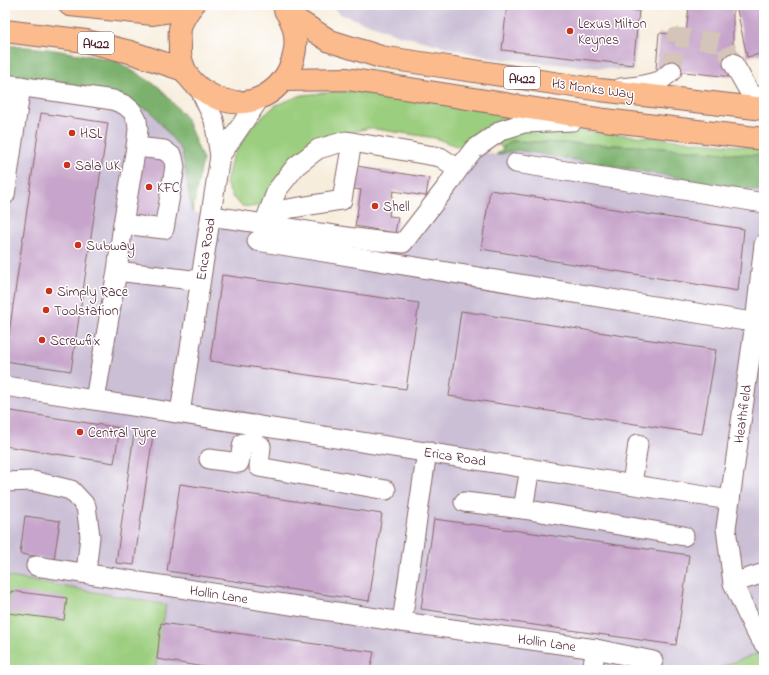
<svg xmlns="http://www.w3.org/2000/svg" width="769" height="675" viewBox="0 0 769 675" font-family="'Indie Flower',sans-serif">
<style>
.industrial{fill:#cbbfd5}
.green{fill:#9bce7e;stroke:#727654}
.forest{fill:#7cb16d;stroke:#63684c}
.building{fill:#c7a4cb}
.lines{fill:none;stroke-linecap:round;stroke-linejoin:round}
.minor-tunnel{stroke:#d4c4b9;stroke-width:19;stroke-dasharray:19 10;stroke-linecap:butt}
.minor-casing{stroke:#876769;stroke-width:21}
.major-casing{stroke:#876769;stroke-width:24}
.minor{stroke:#fff;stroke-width:19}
.major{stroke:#fbbb8c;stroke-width:22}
.poi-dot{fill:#c8321e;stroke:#fff;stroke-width:1.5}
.labels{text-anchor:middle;stroke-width:3;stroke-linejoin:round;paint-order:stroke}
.shield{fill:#fff;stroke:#80626b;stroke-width:1}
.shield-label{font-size:13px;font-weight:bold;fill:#4a1f2b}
.poi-label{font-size:14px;fill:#4a1f2b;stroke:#fff;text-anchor:start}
.street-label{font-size:14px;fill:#4a1f2b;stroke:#fff}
</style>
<rect width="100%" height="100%" fill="#fff"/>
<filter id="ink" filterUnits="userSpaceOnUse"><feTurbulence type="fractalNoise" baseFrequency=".025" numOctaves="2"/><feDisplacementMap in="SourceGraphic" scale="8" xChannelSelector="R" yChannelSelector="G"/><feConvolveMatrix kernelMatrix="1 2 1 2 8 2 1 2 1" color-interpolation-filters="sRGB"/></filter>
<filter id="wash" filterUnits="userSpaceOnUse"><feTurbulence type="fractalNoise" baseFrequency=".012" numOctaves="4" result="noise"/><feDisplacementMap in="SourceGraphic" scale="16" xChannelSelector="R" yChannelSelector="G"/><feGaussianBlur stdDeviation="0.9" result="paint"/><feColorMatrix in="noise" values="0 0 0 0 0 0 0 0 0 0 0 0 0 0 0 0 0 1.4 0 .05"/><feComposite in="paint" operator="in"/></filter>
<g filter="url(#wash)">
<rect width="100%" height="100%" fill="#f7eddc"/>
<g class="industrial">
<polygon points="333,5 642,5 633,71 491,58 399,35 340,14"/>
<polygon points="5,84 113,100 150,110 182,151 192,212 211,216 403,243 473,150 496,155 517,150 764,192 764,651 713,670 155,670 166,605 5,576"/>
</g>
<g class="green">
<polygon points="360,91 520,115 467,150 435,138 369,128 312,143 265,204 251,207 242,206 233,198 226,184 232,157 253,125 276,105 302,95 332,92"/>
<polygon points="553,128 721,144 764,149 764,156 636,146 521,141 510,141 502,148 497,143 516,132"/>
<polygon points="5,576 166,605 155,670 5,670"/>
<polygon points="764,651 764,670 713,670"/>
</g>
<g class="forest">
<polygon points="5,45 48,49 115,60 159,87 186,118 203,160 192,212 182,151 150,110 113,100 5,84"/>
<polygon points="510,141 636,146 764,156 764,192 517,150 496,155"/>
</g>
<g id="blocks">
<g class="building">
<polygon points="507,5 583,5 639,11 633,65 502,50"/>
<polygon points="689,5 733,5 733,63 732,77 656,69 659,33 686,35"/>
<polygon points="736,5 764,5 764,53 747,57"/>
<polygon points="41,113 108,123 71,371 5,361"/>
<polygon points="140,156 167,160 157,219 131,215"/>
<polygon points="351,165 429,178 426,196 393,191 389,216 398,217 395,233 355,226 361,190 347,188"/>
<polygon points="490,190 744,229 738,291 481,249"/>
<polygon points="222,275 419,303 406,389 210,361"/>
<polygon points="461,311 716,350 702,434 449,396"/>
<polygon points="5,410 120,428 114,463 5,446"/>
<polygon points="134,433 153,435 134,565 116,563"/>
<polygon points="180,484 382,514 369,601 167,571"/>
<polygon points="25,516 60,521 54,559 20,554"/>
<polygon points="434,519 689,555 676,645 421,609"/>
<polygon points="11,591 67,598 64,620 8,613"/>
<polygon points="161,623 374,652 370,670 221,670 157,659"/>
</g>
</g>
</g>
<g filter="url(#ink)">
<use href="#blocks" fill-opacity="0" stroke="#876769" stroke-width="1"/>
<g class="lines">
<polyline class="minor-tunnel" points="672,71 676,37 724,43 733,63"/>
<defs>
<g id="minor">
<polyline points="733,63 749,91 764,104"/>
<polyline points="5,84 113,100 125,105 132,111 137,120 138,129 136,147 123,224 117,271 95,400"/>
<polyline points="621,88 639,86 660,81 672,71"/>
<polyline points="220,156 260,98"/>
<polyline points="516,163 764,203"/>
<polyline points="457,171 473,150 502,130 524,123 573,121"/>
<polyline points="5,195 21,86"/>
<polyline points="269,212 342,200 352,142"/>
<path d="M211,216C247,221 284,227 320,233C348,237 375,242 403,243L448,185L457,171L454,166L440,157L346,141L318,149L296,166L277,190L264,224"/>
<polyline points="123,224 164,229 175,167 173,157 164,150 136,147"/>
<polyline points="257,241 764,324"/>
<polyline points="764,244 755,323 726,528 733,583 754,629 764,644"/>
<polyline points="117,271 200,281"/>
<polyline points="5,386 730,500"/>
<polyline points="180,413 220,156 214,120 200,90"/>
<polyline points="256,425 252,444 261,446 259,467 386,490"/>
<polyline points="427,451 402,622 596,649 653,661"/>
<polyline points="209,459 239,463 243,443 252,444"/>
<polyline points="530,468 523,509 684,536"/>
<polyline points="5,482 33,481 71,490 86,506 90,536 86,573"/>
<polyline points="632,484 638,444"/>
<polyline points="464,502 523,509"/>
<polyline points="36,566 402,622"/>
<polyline points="733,583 764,573"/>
<polyline points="592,670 596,649"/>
</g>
<g id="major">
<polyline points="70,5 153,14 190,8"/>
<path d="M193,5C188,10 181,22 180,29C179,35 180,42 180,47C179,58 183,67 188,76C196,87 205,93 217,98C250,111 283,93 293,59C298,42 295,24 285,10"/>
<polyline points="289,15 330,41 381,57 600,90 764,109"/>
<polyline points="5,31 86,41 130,52 184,70"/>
<polyline points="284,80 347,79 605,120 764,139"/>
</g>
</defs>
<use href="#minor" class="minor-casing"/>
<use href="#major" class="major-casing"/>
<use href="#minor" class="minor"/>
<use href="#major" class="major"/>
</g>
</g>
<g class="poi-dot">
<circle cx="570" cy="31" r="4"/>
<circle cx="72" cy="133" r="4"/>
<circle cx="67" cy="165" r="4"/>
<circle cx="149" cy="187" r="4"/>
<circle cx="375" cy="206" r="4"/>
<circle cx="78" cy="245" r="4"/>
<circle cx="49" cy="291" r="4"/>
<circle cx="46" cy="310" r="4"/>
<circle cx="42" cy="340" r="4"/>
<circle cx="80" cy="432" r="4"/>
</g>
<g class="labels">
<g class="shield">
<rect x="78" y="32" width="36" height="22" rx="3"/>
<rect x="504" y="67" width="36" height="22" rx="3"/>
</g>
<g class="shield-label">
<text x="96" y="48">A422</text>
<text x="522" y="83">A422</text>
</g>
<g class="poi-label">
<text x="578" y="28">Lexus Milton<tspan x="578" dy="16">Keynes</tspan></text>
<text x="80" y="138">HSL</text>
<text x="75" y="170">Sala UK</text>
<text x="157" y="192">KFC</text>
<text x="383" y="211">Shell</text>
<text x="86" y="250">Subway</text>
<text x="57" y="296">Simply Race</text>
<text x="54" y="315">Toolstation</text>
<text x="50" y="345">Screwfix</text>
<text x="88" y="437">Central Tyre</text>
</g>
<g class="street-label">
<text transform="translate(593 88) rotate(8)" y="5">H3 Monks Way</text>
<text transform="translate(205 249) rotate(-81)" y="5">Erica Road</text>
<text transform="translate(742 414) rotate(-82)" y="5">Heathfield</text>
<text transform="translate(455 456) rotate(9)" y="5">Erica Road</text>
<text transform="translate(219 594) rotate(9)" y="5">Hollin Lane</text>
<text transform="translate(547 642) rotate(8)" y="5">Hollin Lane</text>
</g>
</g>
<rect width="769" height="675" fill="none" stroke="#fff" stroke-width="20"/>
</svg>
